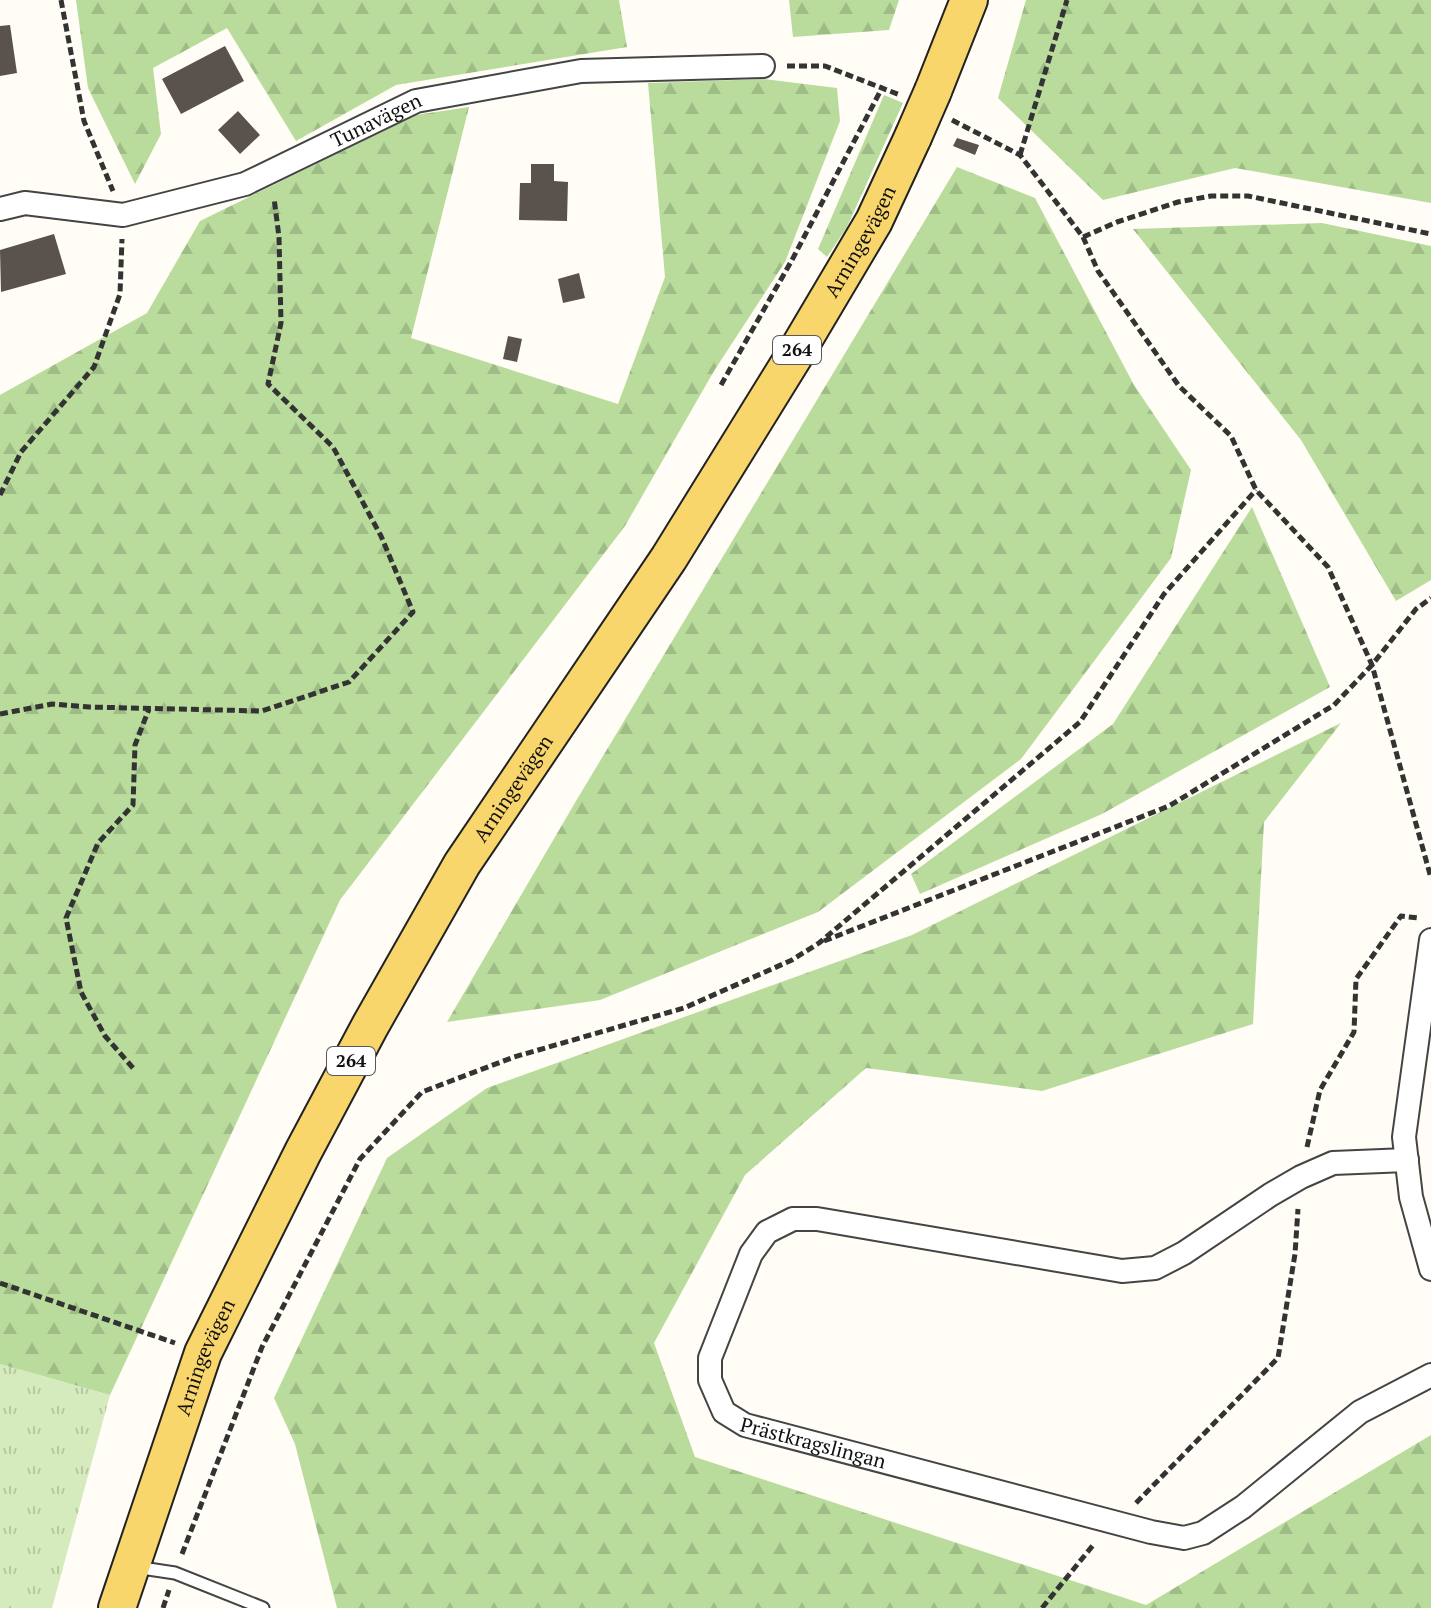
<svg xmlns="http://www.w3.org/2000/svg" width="1431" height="1608" viewBox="0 0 1431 1608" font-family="'PT Serif',serif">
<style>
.grass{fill:url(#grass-tufts)}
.forest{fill:url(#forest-firs)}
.building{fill:#5a524d}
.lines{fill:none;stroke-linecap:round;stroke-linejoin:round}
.service-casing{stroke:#444;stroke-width:15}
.minor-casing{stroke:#444;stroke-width:26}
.primary-casing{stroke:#222;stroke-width:40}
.path{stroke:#333;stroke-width:5;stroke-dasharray:8 4;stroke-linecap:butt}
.service{stroke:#fff;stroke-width:11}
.minor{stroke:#fff;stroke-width:22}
.primary{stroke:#f9d66b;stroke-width:36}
.primary-bridge-casing{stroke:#222;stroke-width:40;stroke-linecap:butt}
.primary-bridge{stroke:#f9d66b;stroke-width:36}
.labels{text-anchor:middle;stroke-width:8;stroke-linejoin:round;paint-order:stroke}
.shield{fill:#fff;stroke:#585858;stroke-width:2}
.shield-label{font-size:18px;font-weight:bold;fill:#111}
.street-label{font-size:20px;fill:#111;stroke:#fff}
</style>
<defs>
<pattern id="grass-tufts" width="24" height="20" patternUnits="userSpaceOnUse" patternTransform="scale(2)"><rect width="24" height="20" fill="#d5ebbd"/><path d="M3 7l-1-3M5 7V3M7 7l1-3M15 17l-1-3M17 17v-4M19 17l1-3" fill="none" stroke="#b6c8a1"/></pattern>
<pattern id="forest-firs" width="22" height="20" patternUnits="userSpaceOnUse" patternTransform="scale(2)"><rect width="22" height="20" fill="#b9dc9c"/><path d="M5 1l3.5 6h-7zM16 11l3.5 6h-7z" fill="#9ebc85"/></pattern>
</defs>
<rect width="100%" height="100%" fill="#fffdf5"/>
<polygon class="grass" points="0,1364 110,1395 52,1608 0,1608"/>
<g class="forest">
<polygon points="76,0 619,0 627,47 396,85 296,141 227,28 153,68 161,134 135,184 88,88"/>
<polygon points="789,0 899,0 889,30 793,37"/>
<polygon points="1026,0 1431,0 1431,203 1235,168 1103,200 998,98"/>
<polygon points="764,79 837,88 840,121 785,262 714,371 625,526 340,900 110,1395 0,1364 0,395 147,313 200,221 416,115 469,107 411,338 618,404 665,277 648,83"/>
<polygon points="884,95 903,103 847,227 827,257 818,249"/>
<polygon points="957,167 1035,198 1134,385 1191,470 1171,558 1021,759 818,912 600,1000 447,1022 576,801"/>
<polygon points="1322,223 1431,246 1431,580 1396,601 1301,440 1133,229"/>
<polygon points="1252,507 1330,687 1102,814 920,894 911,874 1113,724"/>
<polygon points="1341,723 1264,822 1253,1024 1042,1091 866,1068 745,1175 654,1343 695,1457 1146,1605 1431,1435 1431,1608 337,1608 295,1444 274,1398 387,1158 487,1088 912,935"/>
</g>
<g class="building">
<polygon points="10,25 17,73 0,76 0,26"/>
<polygon points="225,46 244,81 181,114 162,79"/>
<polygon points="238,111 260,135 240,154 218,130"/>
<polygon points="957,138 979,145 975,155 953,146"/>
<polygon points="531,164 554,164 554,181 568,182 567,221 519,220 520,183 531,183"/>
<polygon points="54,234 66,274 1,292 0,250"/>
<polygon points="579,273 585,298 563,303 558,279"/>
<polygon points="508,336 522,339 517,362 503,359"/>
</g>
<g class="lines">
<defs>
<polyline id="service" points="135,1567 175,1573 263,1608"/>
<g id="minor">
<path id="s1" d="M0,209L25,203L123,215L245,184L416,101L581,71L763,66"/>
<polyline points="1431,940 1404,1137 1411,1197 1431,1269"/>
<path id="s2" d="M1407,1160L1333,1163L1301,1177L1270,1195L1184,1253L1155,1268L1122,1271L817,1219H793L767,1232L751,1254L710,1358V1380L724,1412L745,1425L1151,1532L1184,1538L1203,1533L1243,1507L1360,1412L1431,1375"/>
</g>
<g id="primary">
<polyline points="933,91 969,0"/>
<path id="s3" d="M117,1608L203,1353L303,1152L370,1026L462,864L669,558L794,356L874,221L913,137"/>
</g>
</defs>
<use href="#service" class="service-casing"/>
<use href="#minor" class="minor-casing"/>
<use href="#primary" class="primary-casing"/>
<g class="path">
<polyline points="61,0 84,121 113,191"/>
<polyline points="787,66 825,66 900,95"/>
<polyline points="952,120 1020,155 1083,237 1117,222 1178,202 1211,196 1248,196 1431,234"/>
<polyline points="1020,155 1067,0"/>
<polyline points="1083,237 1098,271 1179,386 1231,436 1256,490 1328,567 1372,665 1431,878"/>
<polyline points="721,385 792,260 883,86"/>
<polyline points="0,495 21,452 94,367 120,294 122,239"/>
<polyline points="0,714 52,704 89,707 262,711 349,682 413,612 381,536 333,447 268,384 281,323 279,237 274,198"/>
<polyline points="824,941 1169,806 1334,705 1372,665 1416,609 1431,598"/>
<polyline points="133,1068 105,1036 81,992 66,918 98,843 133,805 135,745 149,709"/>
<polyline points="1307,1147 1320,1090 1354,1032 1356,979 1401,916 1418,918"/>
<polyline points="0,1283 175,1343"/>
<polyline points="1136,1503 1278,1358 1295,1254 1298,1209"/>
<polyline points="182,1554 262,1347 360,1159 422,1092 514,1057 684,1008 792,960 819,943 1080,722 1164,594 1256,490"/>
<polyline points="163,1608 169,1590"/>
<polyline points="1042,1608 1094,1544"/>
</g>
<use href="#service" class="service"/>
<use href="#minor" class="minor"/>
<use href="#primary" class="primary"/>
<defs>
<polyline id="primary-bridge" points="913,137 933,91"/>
</defs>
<use href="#primary-bridge" class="primary-bridge-casing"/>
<use href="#primary-bridge" class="primary-bridge"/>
</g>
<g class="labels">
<g class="shield">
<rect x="773" y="336" width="48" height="28" rx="6"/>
<rect x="327" y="1047" width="48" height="28" rx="6"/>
</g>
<g class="shield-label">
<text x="797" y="356">264</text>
<text x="351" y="1067">264</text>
</g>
<g class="street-label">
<text dy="7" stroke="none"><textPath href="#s1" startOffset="396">Tunavägen</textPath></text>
<text dy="7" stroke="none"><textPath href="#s3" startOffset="1562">Arningevägen</textPath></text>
<text dy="7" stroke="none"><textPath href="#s3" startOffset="914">Arningevägen</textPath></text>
<text dy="7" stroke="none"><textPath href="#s3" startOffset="266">Arningevägen</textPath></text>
<text dy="7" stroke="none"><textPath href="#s2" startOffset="968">Prästkragslingan</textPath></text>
</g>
</g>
</svg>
